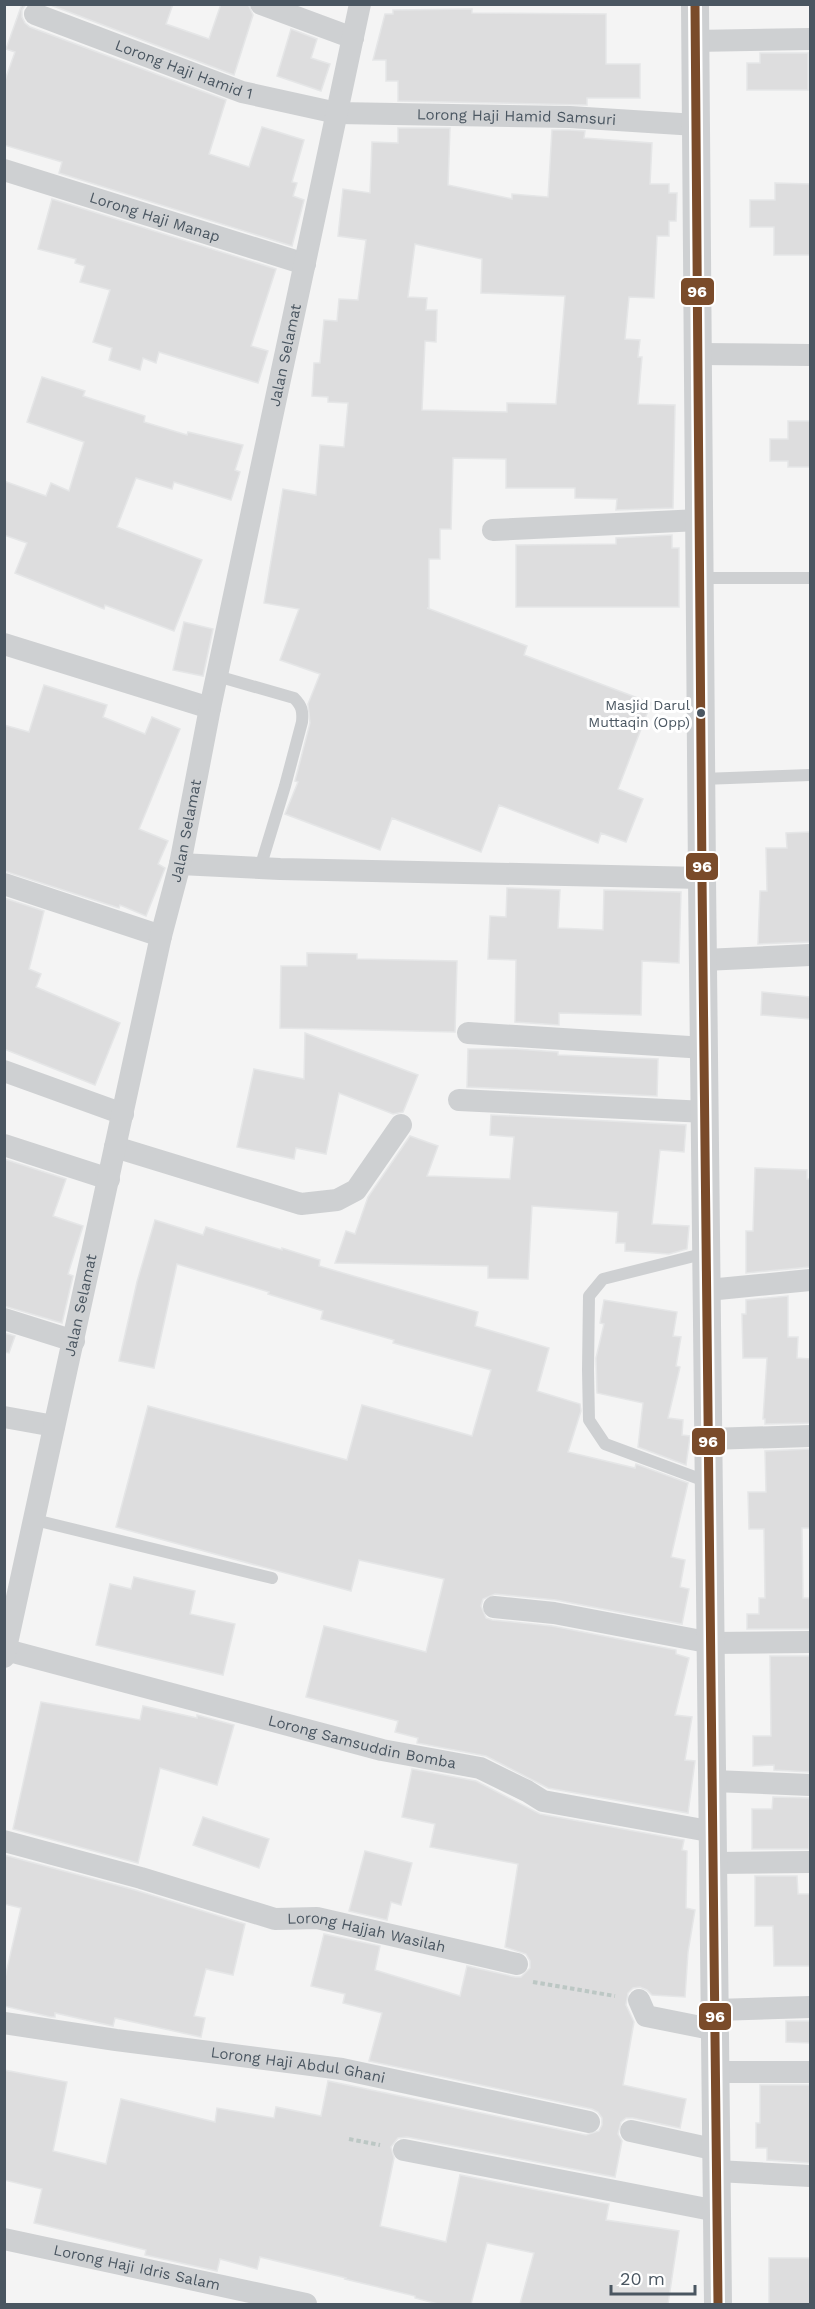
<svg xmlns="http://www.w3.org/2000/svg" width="815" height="2309" viewBox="0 0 815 2309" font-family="'Work Sans',sans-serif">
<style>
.building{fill:#ddddde;stroke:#e5e6e7;stroke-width:1.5;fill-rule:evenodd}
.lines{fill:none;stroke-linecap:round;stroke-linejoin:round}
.path{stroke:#bcc7c4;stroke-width:4;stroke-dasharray:4.5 3;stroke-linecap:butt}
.service{stroke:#ced0d2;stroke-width:12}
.minor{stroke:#ced0d2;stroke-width:22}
.tertiary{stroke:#ced0d2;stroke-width:28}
.bus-1-casing{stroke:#fff;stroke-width:14}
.bus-1{stroke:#7a4b2a;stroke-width:9}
.bus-dot{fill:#4a5661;stroke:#fff;stroke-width:2}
.labels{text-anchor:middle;stroke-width:6;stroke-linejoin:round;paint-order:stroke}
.bus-label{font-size:14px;fill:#4a5661;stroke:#fff;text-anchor:end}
.street-label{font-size:15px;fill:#4a5661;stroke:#fff}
.line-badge{stroke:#fff;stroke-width:2}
.badge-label{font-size:16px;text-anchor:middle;font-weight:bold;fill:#fff}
</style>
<rect width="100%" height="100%" fill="#f4f4f4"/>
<g class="building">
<polygon points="22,4 26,4 22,10 22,17 25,23 30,27 226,100 209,154 249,167 262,127 304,140 292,182 297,183 293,196 304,200 292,246 59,173 62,162 4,145 4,83 15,52 6,49"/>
<polygon points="48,4 173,4 166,24 209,39 221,4 248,4 253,15 234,75"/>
<polygon points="472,9 472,13 606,14 606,64 640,64 640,98 587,98 587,105 398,101 398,81 386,81 386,60 373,60 385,14 393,14 393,10"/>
<polygon points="291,29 317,39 311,58 330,64 321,91 277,76"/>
<polygon points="760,53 808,53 808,90 747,90 747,63 760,63"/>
<path d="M398,128H450L448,185L512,199V194L548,197L552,130H569L585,131L584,138L652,143L650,184H669V193H677L676,221H669V236H657L654,298L629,297L625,339L640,340L638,357H642L638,404L675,405L673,508L616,510L617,499L575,498V488H506V459L453,458L451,529H440V559H429V608H427L527,646L524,655L651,703L618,789L643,799L626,842L601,833L598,843L499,805L481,852L392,818L380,850L285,814L298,782L295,781L310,723L308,704L320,674L280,660L299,609L264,603L283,489L316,495L320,445L344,447L348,403L328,402V397L312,396L314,363H320L324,320L337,321L339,299L358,300L366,240L338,236L343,189L370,193L372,142L398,143ZM415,244L482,259L481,293L565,296L556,404L507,403V412L422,410L425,341L436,342L437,310H426L427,298L408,297Z"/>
<polygon points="775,183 810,184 810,255 774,255 774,227 750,227 750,200 775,200"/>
<polygon points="52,199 276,269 251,346 268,351 258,383 159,352 156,363 143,358 140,370 109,360 112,348 93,342 110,290 80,282 85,266 75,263 76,259 38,249"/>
<polygon points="42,377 85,391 83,396 145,416 144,422 187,435 188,432 243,445 235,470 240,472 231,500 174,482 172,489 136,478 117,527 202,560 174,631 105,605 104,609 15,573 27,543 4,535 4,481 46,496 51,483 69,491 84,442 27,422"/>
<polygon points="788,421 810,421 810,467 788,467 788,461 770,461 770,439 788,439"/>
<polygon points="672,535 672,548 679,548 679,607 516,607 516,545 616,544 616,538"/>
<polygon points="184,622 213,629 203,676 173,670"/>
<polygon points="44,685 107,705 103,717 145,734 152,717 180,729 139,829 168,841 158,864 165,868 146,916 120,905 119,908 4,871 4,725 29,732"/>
<polygon points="810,832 810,942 758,944 760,891 767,891 766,848 787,848 786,833"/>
<polygon points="507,888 560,890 558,928 603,930 604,890 681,892 679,963 642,961 641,1015 559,1013 559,1025 515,1022 516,960 488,959 490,916 506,917"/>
<polygon points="4,898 44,911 29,969 41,974 36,987 120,1023 95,1085 4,1049"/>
<polygon points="307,953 357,954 357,959 457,961 455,1032 280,1028 281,966 307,966"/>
<polygon points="762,992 810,997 810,1019 761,1015"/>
<polygon points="305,1033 418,1075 403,1112 393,1114 339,1093 326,1154 296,1148 294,1159 237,1147 254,1069 304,1079"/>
<polygon points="468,1049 515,1049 558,1052 558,1055 658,1059 657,1096 467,1087"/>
<polygon points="491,1115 686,1125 684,1152 660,1150 652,1224 689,1226 687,1249 669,1254 625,1251 625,1243 616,1243 618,1212 532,1206 528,1279 488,1278 488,1266 335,1263 346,1231 355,1234 368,1197 410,1136 438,1146 427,1176 510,1179 514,1137 490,1135"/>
<polygon points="4,1159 66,1179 53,1216 83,1226 68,1274 73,1276 62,1323 4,1306"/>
<polygon points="755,1168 807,1170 807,1179 810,1179 810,1267 746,1273 746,1231 753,1231"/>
<polygon points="155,1220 203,1235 206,1227 282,1250 282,1248 320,1260 319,1266 478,1312 475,1326 549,1348 537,1391 580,1404 581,1411 568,1452 635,1468 636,1464 688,1483 671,1557 685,1560 680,1587 689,1589 682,1624 556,1600 495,1594 483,1599 481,1606 486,1618 492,1620 552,1626 676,1650 676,1654 689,1658 675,1715 692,1717 685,1760 695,1761 688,1813 548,1788 486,1756 417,1743 418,1738 395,1732 398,1721 306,1697 324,1626 426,1652 444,1579 359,1560 351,1591 116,1527 148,1406 347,1460 362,1405 472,1436 491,1370 393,1343 394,1340 321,1319 323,1311 268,1294 269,1292 177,1264 154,1368 119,1361 137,1282"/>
<polygon points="788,1296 788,1337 798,1337 797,1358 810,1359 810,1423 765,1424 765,1419 763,1419 767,1358 743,1358 742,1314 746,1314 746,1300"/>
<polygon points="604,1300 677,1312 673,1336 681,1337 676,1366 680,1367 668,1418 683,1420 682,1435 690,1436 686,1465 638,1447 643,1403 597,1393 596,1358 604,1324 600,1323"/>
<polygon points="4,1333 15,1336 9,1353 4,1352"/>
<polygon points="810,1449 810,1528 802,1528 803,1598 810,1598 810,1629 747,1629 747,1614 759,1614 759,1598 765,1598 764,1529 749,1529 748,1492 766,1492 765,1451"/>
<polygon points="134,1577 195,1591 190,1614 235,1624 223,1675 96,1645 110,1584 131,1589"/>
<polygon points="810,1656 810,1772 774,1770 774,1765 753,1766 753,1736 771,1736 770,1656"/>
<polygon points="41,1702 140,1720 143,1706 197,1718 197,1715 234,1725 217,1785 160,1768 138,1863 13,1829"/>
<polygon points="412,1769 476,1781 540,1814 684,1840 682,1850 687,1851 686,1908 695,1910 688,1952 685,1997 652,1995 647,1990 640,1987 633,1988 628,1993 626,2005 634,2022 623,2085 686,2099 680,2128 633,2118 626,2118 621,2122 618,2134 622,2141 615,2177 407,2137 398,2138 391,2147 394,2158 380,2226 446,2242 460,2175 609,2204 606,2220 679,2231 668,2304 520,2304 534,2253 487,2243 471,2304 438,2304 415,2298 415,2296 345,2279 346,2278 260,2257 257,2269 220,2259 217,2271 145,2255 146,2250 34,2223 42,2189 4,2180 4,2070 67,2082 53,2151 106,2164 121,2099 215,2122 217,2108 274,2118 276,2107 321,2116 328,2081 586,2135 599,2131 602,2125 602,2118 598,2112 592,2109 369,2061 382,2013 343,2003 345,1994 311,1986 324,1934 380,1946 375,1970 460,1996 467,1966 515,1977 521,1977 530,1968 530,1961 526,1954 505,1947 518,1864 430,1847 435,1824 402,1817"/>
<polygon points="773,1797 810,1798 809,1849 752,1849 752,1809 772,1809"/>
<polygon points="203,1817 269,1839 259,1868 193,1845"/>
<polygon points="365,1851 412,1863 401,1905 391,1902 387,1920 349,1911"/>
<polygon points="4,1855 135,1890 245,1924 233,1975 206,1969 194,2016 205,2018 201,2037 115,2018 113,2026 55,2013 55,2017 51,2017 4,2006 4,1982 21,1908 4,1904"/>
<polygon points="755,1876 797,1876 798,1894 810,1894 810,1966 774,1966 773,1926 755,1926"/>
<polygon points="786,2021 810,2021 810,2043 786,2042"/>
<polygon points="760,2085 810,2085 810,2163 767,2160 767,2148 756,2148 756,2123 760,2123"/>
<rect x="769" y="2258" width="41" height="46"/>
</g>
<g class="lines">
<g class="path">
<polyline points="533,1982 615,1996"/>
<polyline points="349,2139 380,2145"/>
</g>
<g class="service">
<polyline points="700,578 810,578"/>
<path d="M217,676L294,698C302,706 303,711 302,722L285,786L260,868"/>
<polyline points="702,779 810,775"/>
<polyline points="706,1253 603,1279 589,1296 588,1370 589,1420 605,1444 708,1482"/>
<polyline points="35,1520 272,1578"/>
</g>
<g class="minor">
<polyline points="261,4 353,38"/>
<path id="s1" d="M35,14L242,92L337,113L570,117L696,125"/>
<polyline points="694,41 810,39"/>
<path id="s2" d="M4,170L305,264"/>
<polyline points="698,354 810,355"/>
<polyline points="493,530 699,520"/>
<polyline points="4,644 210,708"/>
<polyline points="180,864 280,869 702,878"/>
<polyline points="4,884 161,936"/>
<polyline points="704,960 810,955"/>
<polyline points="468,1033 705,1048"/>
<polyline points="4,1071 123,1114"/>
<polyline points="459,1100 706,1112"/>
<polyline points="4,1145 109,1179"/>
<polyline points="115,1147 301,1204 337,1200 356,1190 401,1125"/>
<polyline points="708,1290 810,1280"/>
<polyline points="4,1319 74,1341"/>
<polyline points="4,1417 54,1426"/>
<polyline points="709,1439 810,1436"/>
<polyline points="494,1607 554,1613 712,1643 810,1642"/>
<path id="s3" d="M6,1650L382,1750L480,1768L527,1791L543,1801L714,1832"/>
<path id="s4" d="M4,1657L161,936L180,864L210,708L360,4"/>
<polyline points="713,1781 810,1785"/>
<path id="s5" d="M4,1841L141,1878L275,1919L317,1918L517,1964"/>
<polyline points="714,1863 810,1862"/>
<polyline points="639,2000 646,2016 716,2030"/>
<polyline points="716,2010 810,2007"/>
<path id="s6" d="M4,2023L116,2040L342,2069L589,2122"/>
<polyline points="716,2072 810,2072"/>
<polyline points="631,2131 717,2150"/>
<polyline points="404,2150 717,2211"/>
<polyline points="717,2171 810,2176"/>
<path id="s7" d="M4,2239L306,2304"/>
</g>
<polyline class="tertiary" points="695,4 702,878 718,2304"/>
<defs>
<polyline id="bus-1" points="695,4 702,878 718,2304"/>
</defs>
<use href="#bus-1" class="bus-1-casing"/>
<use href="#bus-1" class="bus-1"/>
</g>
<circle class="bus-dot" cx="701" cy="713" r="5"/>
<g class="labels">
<g class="bus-label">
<text x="690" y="710">Masjid Darul<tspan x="690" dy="17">Muttaqin (Opp)</tspan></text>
</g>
<g class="street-label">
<text dy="5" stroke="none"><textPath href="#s1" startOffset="159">Lorong Haji Hamid 1</textPath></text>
<text dy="5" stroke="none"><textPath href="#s1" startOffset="498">Lorong Haji Hamid Samsuri</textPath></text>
<text dy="5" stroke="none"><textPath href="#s2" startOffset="158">Lorong Haji Manap</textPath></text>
<text dy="5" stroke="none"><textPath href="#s4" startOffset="1332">Jalan Selamat</textPath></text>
<text dy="5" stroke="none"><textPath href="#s4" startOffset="846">Jalan Selamat</textPath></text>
<text dy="5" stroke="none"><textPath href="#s4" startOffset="360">Jalan Selamat</textPath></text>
<text dy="5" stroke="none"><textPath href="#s3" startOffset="368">Lorong Samsuddin Bomba</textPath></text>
<text dy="5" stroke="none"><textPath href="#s5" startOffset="375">Lorong Hajjah Wasilah</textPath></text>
<text dy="5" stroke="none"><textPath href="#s6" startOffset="297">Lorong Haji Abdul Ghani</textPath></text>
<text dy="5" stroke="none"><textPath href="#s7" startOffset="136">Lorong Haji Idris Salam</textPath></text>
</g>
</g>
<g class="line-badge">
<rect x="680" y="277" width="35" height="29" rx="6" fill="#7a4b2a"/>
<rect x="685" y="852" width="34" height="29" rx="6" fill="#7a4b2a"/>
<rect x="691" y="1427" width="35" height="29" rx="6" fill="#7a4b2a"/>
<rect x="698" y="2002" width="34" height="29" rx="6" fill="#7a4b2a"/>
</g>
<g class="badge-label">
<text x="697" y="297">96</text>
<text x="702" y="872">96</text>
<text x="708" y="1447">96</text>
<text x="715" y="2022">96</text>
</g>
<rect width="815" height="2309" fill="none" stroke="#4a5661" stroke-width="12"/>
<path d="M611 2285v9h84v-9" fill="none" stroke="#4a5661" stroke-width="3"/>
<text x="620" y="2285" font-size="18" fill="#4a5661" stroke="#ffffff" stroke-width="4.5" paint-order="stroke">20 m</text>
</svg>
